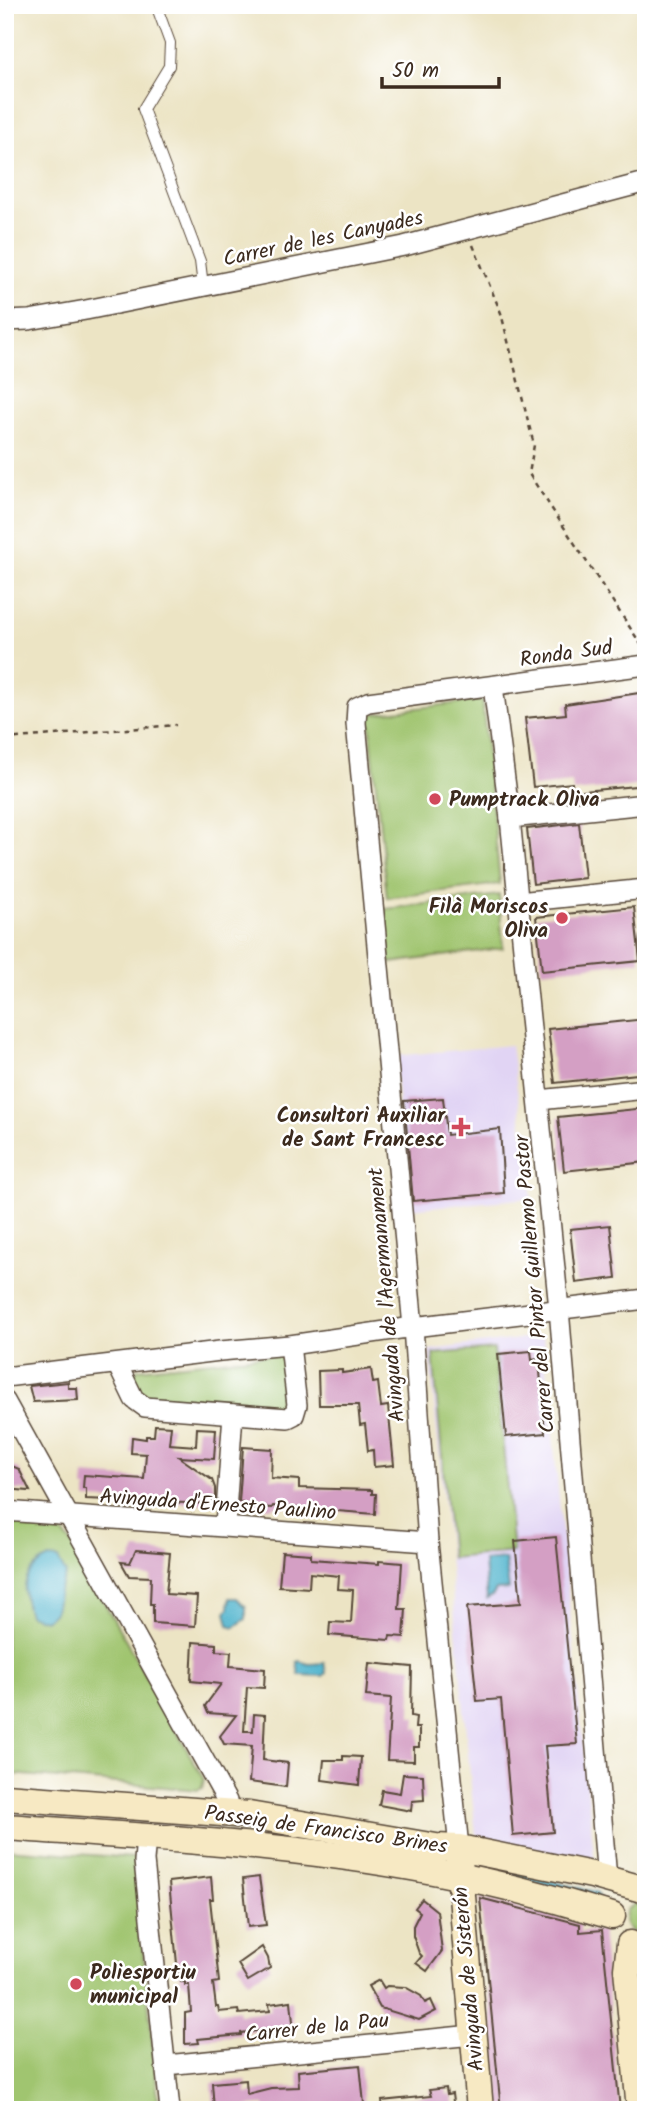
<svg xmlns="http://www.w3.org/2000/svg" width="651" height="2115" viewBox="0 0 651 2115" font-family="Kalam,sans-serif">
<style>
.built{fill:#e1d4f4}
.green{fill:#a0c56f;stroke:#6e7846;stroke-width:2}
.water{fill:#4fb4cd;stroke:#456f76;stroke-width:2}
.building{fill:#d49fc4}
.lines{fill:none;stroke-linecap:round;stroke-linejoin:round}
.lane-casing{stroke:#564637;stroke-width:12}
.street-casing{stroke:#564637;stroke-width:22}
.secondary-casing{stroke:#564637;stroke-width:29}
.path{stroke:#564637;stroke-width:2.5;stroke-dasharray:5 5;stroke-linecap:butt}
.lane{stroke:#fff;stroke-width:10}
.street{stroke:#fff;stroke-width:19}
.secondary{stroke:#f7e9c3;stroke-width:26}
.poi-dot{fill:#d1495b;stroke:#fff;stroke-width:2.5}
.labels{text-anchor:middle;stroke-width:5;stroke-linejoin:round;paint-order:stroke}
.street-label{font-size:21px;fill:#3b2a1e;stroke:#fff}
.poi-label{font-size:21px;font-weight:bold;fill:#3b2a1e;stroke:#fff;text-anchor:start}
</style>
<rect width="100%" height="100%" fill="#fff"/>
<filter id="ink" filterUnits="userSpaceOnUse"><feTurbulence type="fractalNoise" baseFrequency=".0143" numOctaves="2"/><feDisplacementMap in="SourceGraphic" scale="14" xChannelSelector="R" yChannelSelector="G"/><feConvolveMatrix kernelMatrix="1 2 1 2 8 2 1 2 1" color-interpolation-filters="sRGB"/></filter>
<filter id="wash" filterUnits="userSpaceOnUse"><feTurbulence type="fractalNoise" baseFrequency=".00686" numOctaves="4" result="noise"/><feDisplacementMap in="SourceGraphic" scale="28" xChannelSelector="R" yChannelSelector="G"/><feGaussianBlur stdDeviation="1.57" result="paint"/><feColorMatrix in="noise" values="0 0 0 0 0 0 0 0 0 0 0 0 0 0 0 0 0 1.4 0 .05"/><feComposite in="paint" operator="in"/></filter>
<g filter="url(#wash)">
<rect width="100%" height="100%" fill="#ece4c4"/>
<g class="built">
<polygon points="511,1045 532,1198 409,1209 394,1056"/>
<polygon points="543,1336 595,1865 476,1835 429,1350"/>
</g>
<g class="green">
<polygon points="482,700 500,884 387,898 369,714"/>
<polygon points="499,895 503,948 390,963 385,909"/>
<polygon points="494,1349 513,1552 451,1558 433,1354"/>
<polygon points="278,1354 281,1356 285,1364 289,1403 287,1408 151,1400 141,1394 132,1375 138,1369"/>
<path d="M5,1522C30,1523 52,1520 69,1540L204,1780L202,1788L198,1790L12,1774L5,1765Z"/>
<polygon points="5,1849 134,1858 159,2110 5,2110"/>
<path d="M638,1902L646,1903V1933C630,1936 621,1924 627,1910Z"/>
</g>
<g class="water">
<path d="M49,1558L58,1559L66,1574C64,1579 61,1585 59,1591C55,1605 59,1612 44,1620L29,1615C20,1590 23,1570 49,1558Z"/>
<polygon points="505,1559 509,1589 496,1590 493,1595 487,1599 484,1561"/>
<polygon points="230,1598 237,1598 246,1607 246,1619 234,1627 229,1625 226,1612 229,1608"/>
<polygon points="299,1661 309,1664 324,1663 326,1673 323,1676 299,1675 297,1662"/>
<polygon points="482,1863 597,1892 600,1898 598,1900 477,1867"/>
</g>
<g id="blocks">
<g class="building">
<polygon points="646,692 646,785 573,792 572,783 533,787 525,718 566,714 565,704"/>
<polygon points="579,823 585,878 533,884 527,829"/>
<polygon points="634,907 640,961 542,971 536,917"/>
<polygon points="646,1019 646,1073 555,1083 548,1029"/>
<polygon points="443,1098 447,1135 500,1129 504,1193 413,1201 404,1101"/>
<polygon points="646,1108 646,1162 564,1171 558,1117"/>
<polygon points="610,1225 616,1278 576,1283 570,1229"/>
<polygon points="531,1351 532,1360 539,1359 545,1433 506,1437 498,1354"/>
<polygon points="371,1369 373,1383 378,1382 381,1407 388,1406 394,1465 374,1467 373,1450 368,1451 365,1424 360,1425 358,1405 319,1405 318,1371 342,1370 342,1373"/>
<polygon points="68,1382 68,1388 77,1388 78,1400 33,1402 29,1386"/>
<polygon points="155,1425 171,1426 169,1444 196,1446 197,1428 216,1429 214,1459 179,1457 212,1480 215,1488 215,1500 211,1499 211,1504 86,1499 86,1488 83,1488 84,1475 144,1479 146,1454 131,1453 132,1437 146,1439 146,1436 154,1436"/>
<polygon points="243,1447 272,1449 271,1478 299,1480 299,1488 372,1490 372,1494 376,1494 375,1514 273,1506 272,1508 241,1506 242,1502 239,1502"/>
<polygon points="5,1463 19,1469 30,1491 5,1489"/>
<polygon points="556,1537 577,1744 545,1746 553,1832 513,1836 501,1699 477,1701 467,1607 521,1603 515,1541"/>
<polygon points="136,1550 170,1553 166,1594 197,1596 195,1626 153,1623 153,1604 150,1604 151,1577 129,1576 121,1562 130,1563"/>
<polygon points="282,1552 311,1554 311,1559 379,1564 379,1561 402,1563 399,1609 406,1609 404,1637 390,1636 389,1640 329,1635 330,1622 351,1623 353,1590 338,1589 339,1576 310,1573 309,1588 279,1586"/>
<polygon points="193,1642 216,1644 216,1651 231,1652 230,1666 265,1669 264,1688 247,1687 244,1731 253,1731 254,1714 265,1715 263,1760 288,1763 286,1787 249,1782 252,1746 224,1744 220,1736 236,1715 208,1713 205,1706 221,1684 191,1681"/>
<polygon points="369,1663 412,1667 411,1716 416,1717 415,1728 419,1728 419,1747 414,1747 414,1761 387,1760 391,1698 366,1696"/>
<polygon points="343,1756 361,1757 359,1785 322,1780 324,1760 343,1760"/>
<polygon points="403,1774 423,1775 424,1800 412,1801 411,1811 379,1805 382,1790 400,1793"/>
<polygon points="211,1877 213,1899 210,1899 219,1982 213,1983 216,2007 218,2007 219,2012 238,2010 239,2014 270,2011 269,2004 291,2001 294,2033 273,2035 272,2029 241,2033 241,2035 198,2039 199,2043 185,2044 185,2013 191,2012 189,1985 185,1985 185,1982 181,1982 180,1973 178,1974 169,1882"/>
<polygon points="259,1877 266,1925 248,1927 243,1879"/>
<polygon points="480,1898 580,1924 580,1932 602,1930 620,2110 501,2110"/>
<polygon points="422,1899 437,1911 442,1951 427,1971 416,1963 422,1956 419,1953 413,1936 413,1926 420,1912 415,1908"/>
<polygon points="262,1947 268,1958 270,1968 248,1981 238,1964"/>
<polygon points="379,1980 384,1988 387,1986 405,1987 421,1996 425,2003 431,2000 436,2011 419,2020 380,2008 368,1986"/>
<polygon points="360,2065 364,2104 308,2110 264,2110 264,2105 242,2107 239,2110 232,2108 214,2109 212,2083 246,2080 247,2094 271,2088 299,2087 298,2071"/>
<polygon points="446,2088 447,2095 452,2094 454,2110 383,2110 382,2101 431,2096 429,2090"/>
</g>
</g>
</g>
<g filter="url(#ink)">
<use href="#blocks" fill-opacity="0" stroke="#564637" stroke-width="2"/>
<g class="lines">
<defs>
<polyline id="lane" points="156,5 170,43 169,66 143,109 200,261 203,286"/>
<g id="street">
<polyline points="5,321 29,320 86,310 404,246 646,182"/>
<polyline points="493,686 510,818 559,1309 607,1879"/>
<polyline points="510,818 646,804"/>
<polyline points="518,902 646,889"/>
<polyline points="539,1100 646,1089"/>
<polyline points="117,1364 134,1399 145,1407 288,1418 294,1415 297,1405 290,1345"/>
<polyline points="5,1377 220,1351 290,1345 413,1327 646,1299"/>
<polyline points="5,1401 227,1801 228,1813"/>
<polyline points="5,1511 428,1542"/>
<polyline points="225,1525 233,1414"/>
<polyline points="146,1837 144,1861 170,2110"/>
<polyline points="459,1848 428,1542 413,1327 356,723 357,707 368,702 646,665"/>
<polyline points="166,2065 473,2035"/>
</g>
<g id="secondary">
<polyline points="5,1797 249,1815 436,1847 459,1848 592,1875 642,1889"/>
<path d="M5,1827C157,1838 309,1845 458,1876C510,1886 561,1901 612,1916"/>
<polyline points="459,1860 480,2110"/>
<polyline points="630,1944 627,1969 640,2110"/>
</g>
</defs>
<use href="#lane" class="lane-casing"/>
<use href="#street" class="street-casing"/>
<use href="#secondary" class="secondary-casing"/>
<g class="path">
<polyline points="473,245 501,313 534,445 529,474 644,649"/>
<polyline points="5,739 176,725"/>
</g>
<use href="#lane" class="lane"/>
<use href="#street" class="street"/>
<use href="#secondary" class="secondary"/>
</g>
</g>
<g class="poi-dot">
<circle cx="435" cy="799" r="7"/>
<circle cx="562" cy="918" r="7"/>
<path d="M457.5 1116.5h7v7h7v7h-7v7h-7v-7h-7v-7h7z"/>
<circle cx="76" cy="1984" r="7"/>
</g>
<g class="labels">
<g class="street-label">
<text transform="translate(323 238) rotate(-12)" y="7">Carrer de les Canyades</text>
<text transform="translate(566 653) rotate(-8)" y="7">Ronda Sud</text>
<text transform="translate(534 1284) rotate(-95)" y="7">Carrer del Pintor Guillermo Pastor</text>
<text transform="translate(386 1295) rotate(-95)" y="7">Avinguda de l'Agermanament</text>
<text transform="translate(218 1504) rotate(4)" y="7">Avinguda d'Ernesto Paulino</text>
<text transform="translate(326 1829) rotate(8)" y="7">Passeig de Francisco Brines</text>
<text transform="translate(468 1979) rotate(-95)" y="7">Avinguda de Sisterón</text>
<text transform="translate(317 2027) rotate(-6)" y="7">Carrer de la Pau</text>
</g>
<g class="poi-label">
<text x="449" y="806">Pumptrack Oliva</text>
<text x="548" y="913" text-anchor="end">Filà Moriscos<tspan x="548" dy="24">Oliva</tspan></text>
<text x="445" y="1122" text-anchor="end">Consultori Auxiliar<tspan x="445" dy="24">de Sant Francesc</tspan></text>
<text x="90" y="1979">Poliesportiu<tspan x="90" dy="24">municipal</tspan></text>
</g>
</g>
<rect width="651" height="2115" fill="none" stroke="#fff" stroke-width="28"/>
<path d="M382 77v10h117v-10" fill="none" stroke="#3b2a1e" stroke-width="3.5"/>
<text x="392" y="77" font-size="21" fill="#3b2a1e" stroke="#ffffff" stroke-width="5" paint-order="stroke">50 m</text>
</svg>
